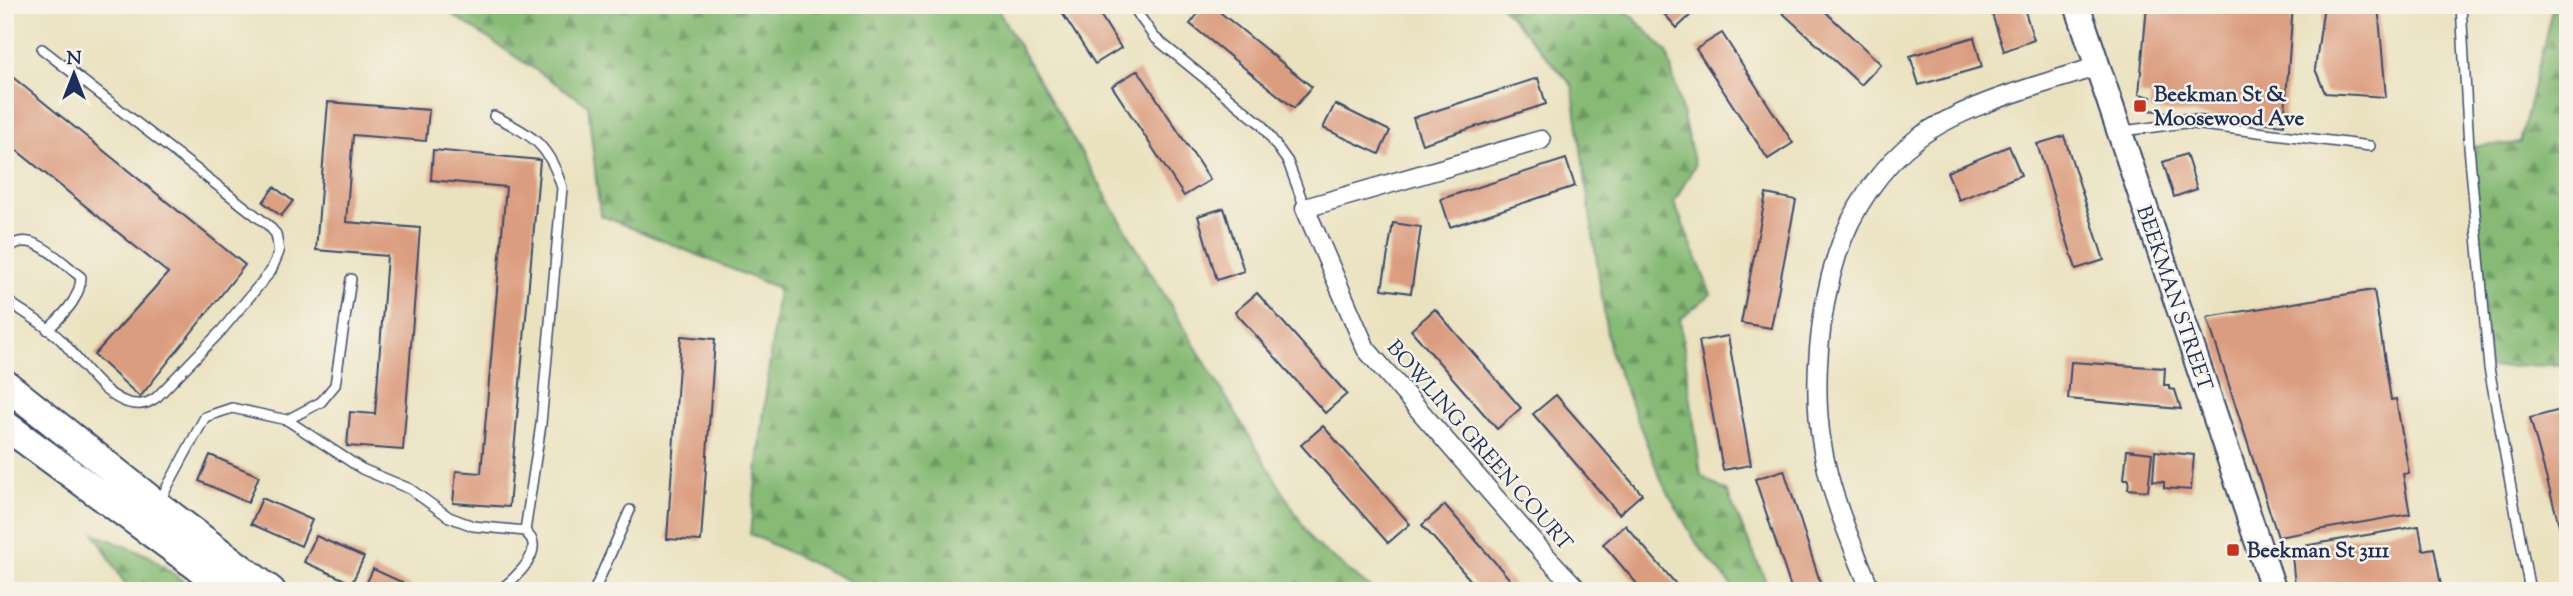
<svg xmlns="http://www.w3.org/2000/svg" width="2573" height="596" viewBox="0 0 2573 596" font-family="'Sorts Mill Goudy',serif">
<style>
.forest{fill:url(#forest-firs);stroke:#50746a;stroke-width:2}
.building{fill:#db9d7f}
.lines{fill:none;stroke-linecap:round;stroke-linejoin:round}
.lane-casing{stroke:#3a4a6d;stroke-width:12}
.street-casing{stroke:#3a4a6d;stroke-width:21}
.secondary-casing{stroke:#3a4a6d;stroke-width:28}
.primary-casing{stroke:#3a4a6d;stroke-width:32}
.lane{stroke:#fff;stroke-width:9}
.street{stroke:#fff;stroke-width:18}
.secondary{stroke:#fff;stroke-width:24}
.primary{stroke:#fff;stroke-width:28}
.poi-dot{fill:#c8321e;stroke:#f7f3e8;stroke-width:2.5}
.labels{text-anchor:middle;stroke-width:5;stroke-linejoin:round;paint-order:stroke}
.poi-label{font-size:21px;font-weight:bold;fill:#1b2f5e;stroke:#f7f3e8;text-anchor:start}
.street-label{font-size:21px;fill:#1b2f5e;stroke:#f7f3e8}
</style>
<defs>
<pattern id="forest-firs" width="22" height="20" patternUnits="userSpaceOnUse" patternTransform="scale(1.75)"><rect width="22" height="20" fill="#86ba75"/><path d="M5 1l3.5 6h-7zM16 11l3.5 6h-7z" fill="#6d9863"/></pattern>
</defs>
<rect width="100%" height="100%" fill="#f7f3e8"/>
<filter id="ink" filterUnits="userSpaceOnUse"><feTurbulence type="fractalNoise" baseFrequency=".0143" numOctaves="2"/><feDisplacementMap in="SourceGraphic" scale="14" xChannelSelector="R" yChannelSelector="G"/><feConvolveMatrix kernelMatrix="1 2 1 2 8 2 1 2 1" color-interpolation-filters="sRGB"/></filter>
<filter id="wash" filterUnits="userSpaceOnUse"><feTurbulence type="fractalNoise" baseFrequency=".00686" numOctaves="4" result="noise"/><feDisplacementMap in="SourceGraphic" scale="28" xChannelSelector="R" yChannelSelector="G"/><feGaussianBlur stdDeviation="1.57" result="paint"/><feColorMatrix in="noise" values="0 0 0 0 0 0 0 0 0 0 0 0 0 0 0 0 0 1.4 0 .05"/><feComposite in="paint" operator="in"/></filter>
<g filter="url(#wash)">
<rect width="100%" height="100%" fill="#eae2bf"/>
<g class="forest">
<polygon points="438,5 995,5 1150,271 1313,542 1374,591 870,591 750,534 778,288 600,215 588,105"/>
<polygon points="1500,5 1621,5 1667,52 1695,165 1674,202 1711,294 1680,319 1701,476 1727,492 1770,591 1736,591 1697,544 1662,482 1609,348 1572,85"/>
<polygon points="2553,5 2568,5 2568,364 2489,368 2469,147 2520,143"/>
<polygon points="95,534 149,556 196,591 129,591"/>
</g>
<g id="blocks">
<g class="building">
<polygon points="1057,5 1094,5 1121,48 1095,64"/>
<polygon points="1205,5 1211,5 1312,87 1294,108 1190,24"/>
<polygon points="1656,5 1693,5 1697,9 1677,28"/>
<polygon points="1774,5 1818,5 1881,64 1861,85"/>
<polygon points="1989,5 2023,5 2034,40 2004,51"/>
<polygon points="2147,5 2293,5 2284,125 2149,110 2151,97 2139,94"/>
<polygon points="2324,5 2378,5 2386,97 2325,93 2315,69"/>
<polygon points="1722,33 1793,143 1768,159 1696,49"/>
<polygon points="1974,37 1982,67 1919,85 1910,56"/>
<polygon points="1138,70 1210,180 1184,196 1112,86"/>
<polygon points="5,71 245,265 140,397 94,355 168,273 10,145 5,152"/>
<polygon points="1538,78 1546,104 1422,144 1413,118"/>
<polygon points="328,102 429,110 426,141 353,135 346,222 420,228 403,450 347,446 350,412 375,414 387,256 316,250"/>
<polygon points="1335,104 1390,131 1379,154 1323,128"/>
<polygon points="2064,136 2104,260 2076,269 2037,144"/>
<polygon points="2009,146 2021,175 1959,200 1947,172"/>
<polygon points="433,150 540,160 509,507 453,503 456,471 481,473 506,187 431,180"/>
<polygon points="2186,154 2197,189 2174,197 2163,162"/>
<polygon points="1566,159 1575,186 1450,227 1441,199"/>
<polygon points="274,187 293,201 281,216 263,202"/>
<polygon points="1766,194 1796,200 1771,328 1741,323"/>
<polygon points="1224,208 1244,271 1217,280 1198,216"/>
<polygon points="1393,223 1421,227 1411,293 1382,289"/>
<polygon points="2374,290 2391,400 2396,399 2409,473 2403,474 2410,514 2278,537 2207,317"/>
<polygon points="1257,293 1347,394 1325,413 1235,312"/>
<polygon points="1435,309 1521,408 1497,429 1411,330"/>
<polygon points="681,336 715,339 701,541 667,539"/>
<polygon points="1728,336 1751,465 1723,470 1699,341"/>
<polygon points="2071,362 2165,368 2164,385 2169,385 2169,389 2175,390 2181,409 2068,399"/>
<polygon points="1556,395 1642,494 1619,514 1533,414"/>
<polygon points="2568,408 2568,554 2567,554 2530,418"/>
<polygon points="1323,426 1410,524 1388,543 1301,445"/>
<polygon points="2127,450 2152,453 2148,491 2128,489 2129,479 2124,479"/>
<polygon points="2155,451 2194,455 2191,490 2164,488 2164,482 2153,481"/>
<polygon points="210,455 259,476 248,503 199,481"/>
<polygon points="1784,470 1823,591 1792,591 1755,479"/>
<polygon points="262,498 312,520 301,546 251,524"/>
<polygon points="1445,505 1520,591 1480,591 1422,525"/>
<polygon points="1625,525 1682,591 1643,591 1603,544"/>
<polygon points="2419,526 2423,550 2434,548 2442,591 2298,591 2297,586 2295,586 2292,555 2305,553 2303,546"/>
<polygon points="316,536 364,557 352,583 304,562"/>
<polygon points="373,569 421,591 363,591"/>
</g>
</g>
</g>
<g filter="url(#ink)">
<use href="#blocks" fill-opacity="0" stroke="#3a4a6d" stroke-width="2"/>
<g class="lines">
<defs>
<g id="lane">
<polyline points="1132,5 1154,37 1261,124 1288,162 1305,208"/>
<polyline points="2461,5 2469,147 2489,368 2530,591"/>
<path d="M494,116C532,134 550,146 562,188L541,424L525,531"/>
<polyline points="2123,131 2185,123 2370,146"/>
<path d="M5,252C27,223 61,262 81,277C80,300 63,314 48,330"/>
<path d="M5,299C24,313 47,325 63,342C80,361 108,404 137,404C145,405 151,401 157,397L221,331L271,271L279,252L276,234L268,225L42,49"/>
<polyline points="287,420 321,402 335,385 351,279"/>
<path d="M159,502L205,417L232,408L287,420L362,469L410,489L449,517L473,526L525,531C527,534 530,536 532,540C539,558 511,582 498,591"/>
<polyline points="594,591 630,510"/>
</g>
<g id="street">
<polyline points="1541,140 1305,208 1366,349 1546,556 1579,591"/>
<path d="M1871,591C1852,544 1830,495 1822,445C1812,387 1819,310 1837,255C1851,210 1881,166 1918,138C1966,103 2039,86 2095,67"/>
</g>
<polyline id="secondary" points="2077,5 2274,591"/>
<g id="primary">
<polyline points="5,384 157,505 271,591"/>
<polyline points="5,425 231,591"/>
</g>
</defs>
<use href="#lane" class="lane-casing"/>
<use href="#street" class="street-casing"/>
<use href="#secondary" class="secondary-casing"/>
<use href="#primary" class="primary-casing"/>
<use href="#lane" class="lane"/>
<use href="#street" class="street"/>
<use href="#secondary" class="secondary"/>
<use href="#primary" class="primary"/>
</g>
</g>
<g class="poi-dot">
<rect x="2133" y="99" width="14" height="14" rx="3.5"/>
<rect x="2226" y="543" width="14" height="14" rx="3.5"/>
</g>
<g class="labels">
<g class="poi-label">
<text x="2154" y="101">Beekman St &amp;<tspan x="2154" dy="24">Moosewood Ave</tspan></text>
<text x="2247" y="557">Beekman St 3111</text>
</g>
<g class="street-label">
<text transform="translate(2175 298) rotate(71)" y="7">BEEKMAN STREET</text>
<text transform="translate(1480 445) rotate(49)" y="7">BOWLING GREEN COURT</text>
</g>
</g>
<rect width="2573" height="596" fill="none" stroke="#f7f3e8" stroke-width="28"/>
<g transform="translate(74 74)" stroke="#f7f3e8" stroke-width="5" paint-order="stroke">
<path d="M0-5L12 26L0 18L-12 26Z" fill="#1b2f5e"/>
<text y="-10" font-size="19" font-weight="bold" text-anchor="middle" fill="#1b2f5e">N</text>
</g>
</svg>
